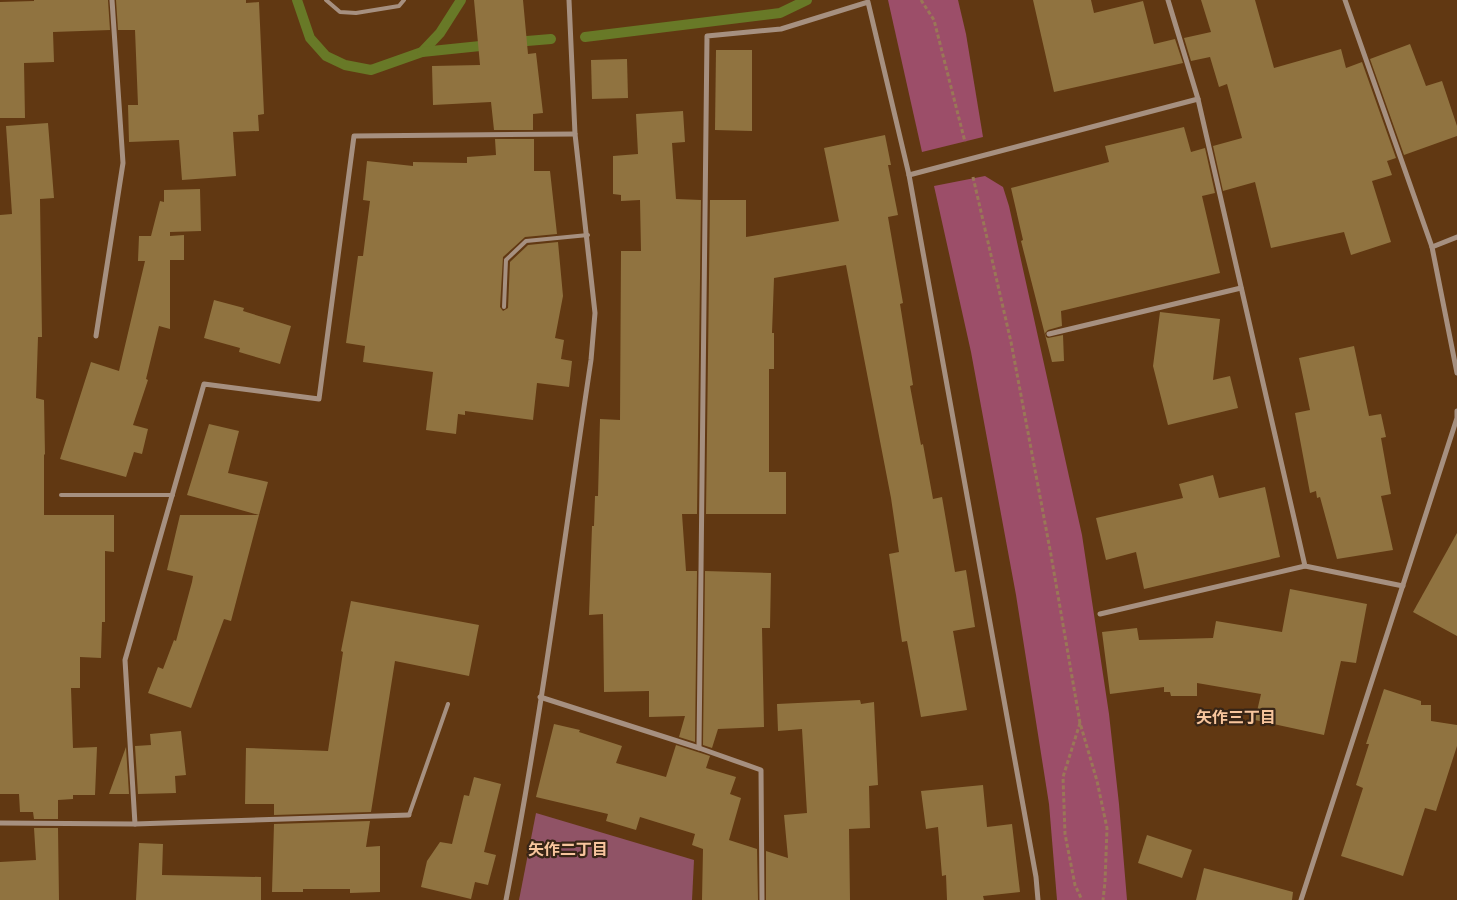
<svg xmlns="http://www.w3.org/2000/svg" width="1457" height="900" viewBox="0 0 1457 900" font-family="'DM Sans','Noto Sans JP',sans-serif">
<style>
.green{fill:#905366}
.forest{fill:#9c4e69}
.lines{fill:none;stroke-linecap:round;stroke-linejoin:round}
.stream{stroke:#687927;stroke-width:10}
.building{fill:#907340}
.path{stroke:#9a7757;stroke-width:3;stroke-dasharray:4 2.5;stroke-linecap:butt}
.service{stroke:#a69080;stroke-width:4}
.minor{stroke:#a69080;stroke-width:5}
.labels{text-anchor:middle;stroke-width:4.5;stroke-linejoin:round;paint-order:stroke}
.neighbourhood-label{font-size:16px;font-weight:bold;fill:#f7c59d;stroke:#382516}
</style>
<rect width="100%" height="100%" fill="#613812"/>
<polygon class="green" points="536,813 694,860 692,900 519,900"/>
<g class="forest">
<polygon points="888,0 958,0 966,34 983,137 922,152"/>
<polygon points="985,176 1003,187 1009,206 1082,535 1109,714 1119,804 1127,900 1057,900 1049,804 1016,595 971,352 934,186"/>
</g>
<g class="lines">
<g class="stream">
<polyline points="297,0 310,38 326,56 345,65 371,70 422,52 440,33 461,0"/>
<polyline points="585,37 780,13 807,0"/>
<polyline points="515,42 551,39"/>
<polyline points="422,52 490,45"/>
</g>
</g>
<g class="building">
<polygon points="34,0 108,0 110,30 53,32 54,62 24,63 25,118 0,118 0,2 34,1"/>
<polygon points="116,0 246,0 246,3 259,2 264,114 258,115 259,131 233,132 236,176 182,180 179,140 129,142 128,105 138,105 135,30 118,30"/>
<polygon points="474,0 523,0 528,54 536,53 543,113 533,114 533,130 494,130 491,102 433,105 432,66 480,65"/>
<polygon points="1033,0 1091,0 1094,13 1143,1 1154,44 1175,39 1183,63 1054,92"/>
<polygon points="1201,0 1255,0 1274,68 1341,49 1346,68 1362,62 1396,158 1387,161 1392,175 1372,181 1391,242 1351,255 1344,232 1271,248 1255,182 1223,191 1213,146 1242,138 1227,84 1219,87 1210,57 1191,61 1184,38 1211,32"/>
<polygon points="1410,44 1426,86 1442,81 1457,126 1457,136 1404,155 1370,59"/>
<polygon points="716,50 752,50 752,131 715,130"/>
<polygon points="627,59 628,98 592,99 591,60"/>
<polygon points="683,111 685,142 672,143 676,199 701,200 697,514 682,514 686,571 697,571 695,742 679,737 685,716 649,717 649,691 604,692 603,614 589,615 592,526 594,526 595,496 598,496 600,419 620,420 621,251 641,251 640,200 621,201 621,195 613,194 613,156 638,154 636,114"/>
<polygon points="48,123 54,198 40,199 42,337 38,337 36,398 44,400 45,455 44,454 44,515 114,515 114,552 105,551 105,622 102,622 101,658 80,657 80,688 71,688 73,748 97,747 95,795 73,795 73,799 58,800 58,819 34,819 33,812 20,812 19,794 0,794 0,215 12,214 6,126"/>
<polygon points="1184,127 1191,152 1205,148 1215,193 1202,196 1220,273 1061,311 1062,326 1048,330 1045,333 1046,337 1048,338 1063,335 1064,361 1052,362 1021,241 1023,240 1011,188 1109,162 1105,146"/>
<polygon points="885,135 891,165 888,165 898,215 888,217 903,303 900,304 913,385 910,386 921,445 923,444 933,499 942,497 955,572 966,570 975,627 953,631 967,710 921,717 907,641 902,642 889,554 899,552 891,498 846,265 774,278 772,333 774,333 774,369 769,369 769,472 786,472 786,514 706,514 710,200 746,200 746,237 839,221 824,148"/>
<polygon points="495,139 534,139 534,171 550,171 557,234 525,237 503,257 500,307 503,311 508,308 510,262 528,245 558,242 563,296 555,338 564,340 561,359 572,361 569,387 537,383 533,420 465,411 465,415 458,414 456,434 426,430 433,372 363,362 365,346 346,343 358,256 363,256 370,201 363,200 367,161 413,166 413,162 467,163 467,157 496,155"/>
<polygon points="200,189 201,231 170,232 170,236 184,235 184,260 170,260 170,329 159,326 146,379 148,380 133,425 148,429 142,454 134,452 126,477 60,459 91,362 119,371 145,261 138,261 139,236 151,236 160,201 164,202 164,190"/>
<polygon points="214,300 244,308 243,311 291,326 280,364 239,352 240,348 204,338"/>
<polygon points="1160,312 1220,319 1213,380 1230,376 1238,408 1168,425 1153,366"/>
<polygon points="1354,346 1369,416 1381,414 1386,437 1381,438 1391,494 1381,496 1393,550 1337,559 1320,497 1317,498 1316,491 1310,493 1295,413 1310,410 1299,358"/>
<polygon points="209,424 239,431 228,473 268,482 259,515 187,495"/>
<polygon points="1213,475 1219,498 1265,487 1280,557 1144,589 1136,552 1106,560 1096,518 1183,498 1179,484"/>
<polygon points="180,515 259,515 231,621 224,619 191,708 148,693 158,667 163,669 174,640 176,641 192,582 193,576 167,570"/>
<polygon points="1457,533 1457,636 1413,612"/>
<polygon points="705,571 771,573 770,628 762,628 764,727 718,729 712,748 703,745"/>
<polygon points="1290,589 1367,604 1356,663 1341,661 1324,735 1255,720 1261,694 1197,683 1197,696 1171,696 1170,692 1164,692 1164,687 1110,694 1102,632 1137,628 1139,640 1213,638 1216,621 1282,632"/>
<polygon points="351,601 479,625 469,676 395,661 371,812 274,815 274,804 245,804 246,748 328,751 343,652 341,651"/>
<polygon points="1384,689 1421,701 1421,705 1431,705 1431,721 1457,725 1457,746 1436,811 1425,808 1403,876 1341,856 1363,788 1356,785 1369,744 1366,744"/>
<polygon points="860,700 861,704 874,702 878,785 869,786 870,828 849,829 850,900 766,900 766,851 788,858 784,815 807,813 802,729 778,731 777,704"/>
<polygon points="554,724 580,730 579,732 622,746 616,763 666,777 676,745 710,756 706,768 736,777 730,794 741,798 729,840 757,849 758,900 702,900 703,849 692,845 695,834 640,817 636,830 606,821 608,814 536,797"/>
<polygon points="181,731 186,775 175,776 176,793 138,794 135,746 151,745 150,734"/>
<polygon points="126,747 129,794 109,794"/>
<polygon points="474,777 501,784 484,852 496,855 488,885 475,882 471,899 421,887 427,861 440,842 452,844 464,795 469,796"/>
<polygon points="983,785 987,827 1012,824 1020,892 983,896 984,900 947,900 946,875 942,876 938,827 926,829 921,791"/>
<polygon points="370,821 366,847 380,846 380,892 350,893 350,889 303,889 303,892 272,892 274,824"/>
<polygon points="34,828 58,828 59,900 0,900 0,862 36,860"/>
<polygon points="1147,835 1192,850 1182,878 1138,863"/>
<polygon points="139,843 163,844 162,875 261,877 261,900 136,900"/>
<polygon points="1204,868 1293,892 1292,900 1196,900"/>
</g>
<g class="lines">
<g class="path">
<polyline points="921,0 934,20 965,142"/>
<polyline points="973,177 1011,342 1051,555 1080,723 1097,781 1107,828 1105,882 1103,900"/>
<polyline points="1080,723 1063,777 1065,834 1075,885 1082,900"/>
</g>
<g class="service">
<polyline points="326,0 340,12 356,13 399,6 404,0"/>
<polyline points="504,307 506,260 526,241 588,235"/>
<polyline points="61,495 173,495"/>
<polyline points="409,815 448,704"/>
</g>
<g class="minor">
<polyline points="1168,0 1198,99 1305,566 1403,586"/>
<polyline points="1345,0 1432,247 1457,373"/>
<polyline points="909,175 1198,99"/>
<polyline points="1432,247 1457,237"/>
<polyline points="1049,334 1241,288"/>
<polyline points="96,336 123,163 112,0"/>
<polyline points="1100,614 1305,566"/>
<polyline points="540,697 699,748 761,770 762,900"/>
<polyline points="699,748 707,36 781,29 868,2 909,175 1036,877 1038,900"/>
<polyline points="0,823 135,824 409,815"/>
<polyline points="135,824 125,660 204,384 319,399 354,136 575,134"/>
<path d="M506,900C541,721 564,540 591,360L595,313L575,134L569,0"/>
<polyline points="1301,900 1457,418 1457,411"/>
</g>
</g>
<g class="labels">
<g class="neighbourhood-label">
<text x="1236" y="723">矢作三丁目</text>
<text x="568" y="855">矢作二丁目</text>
</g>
</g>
</svg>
